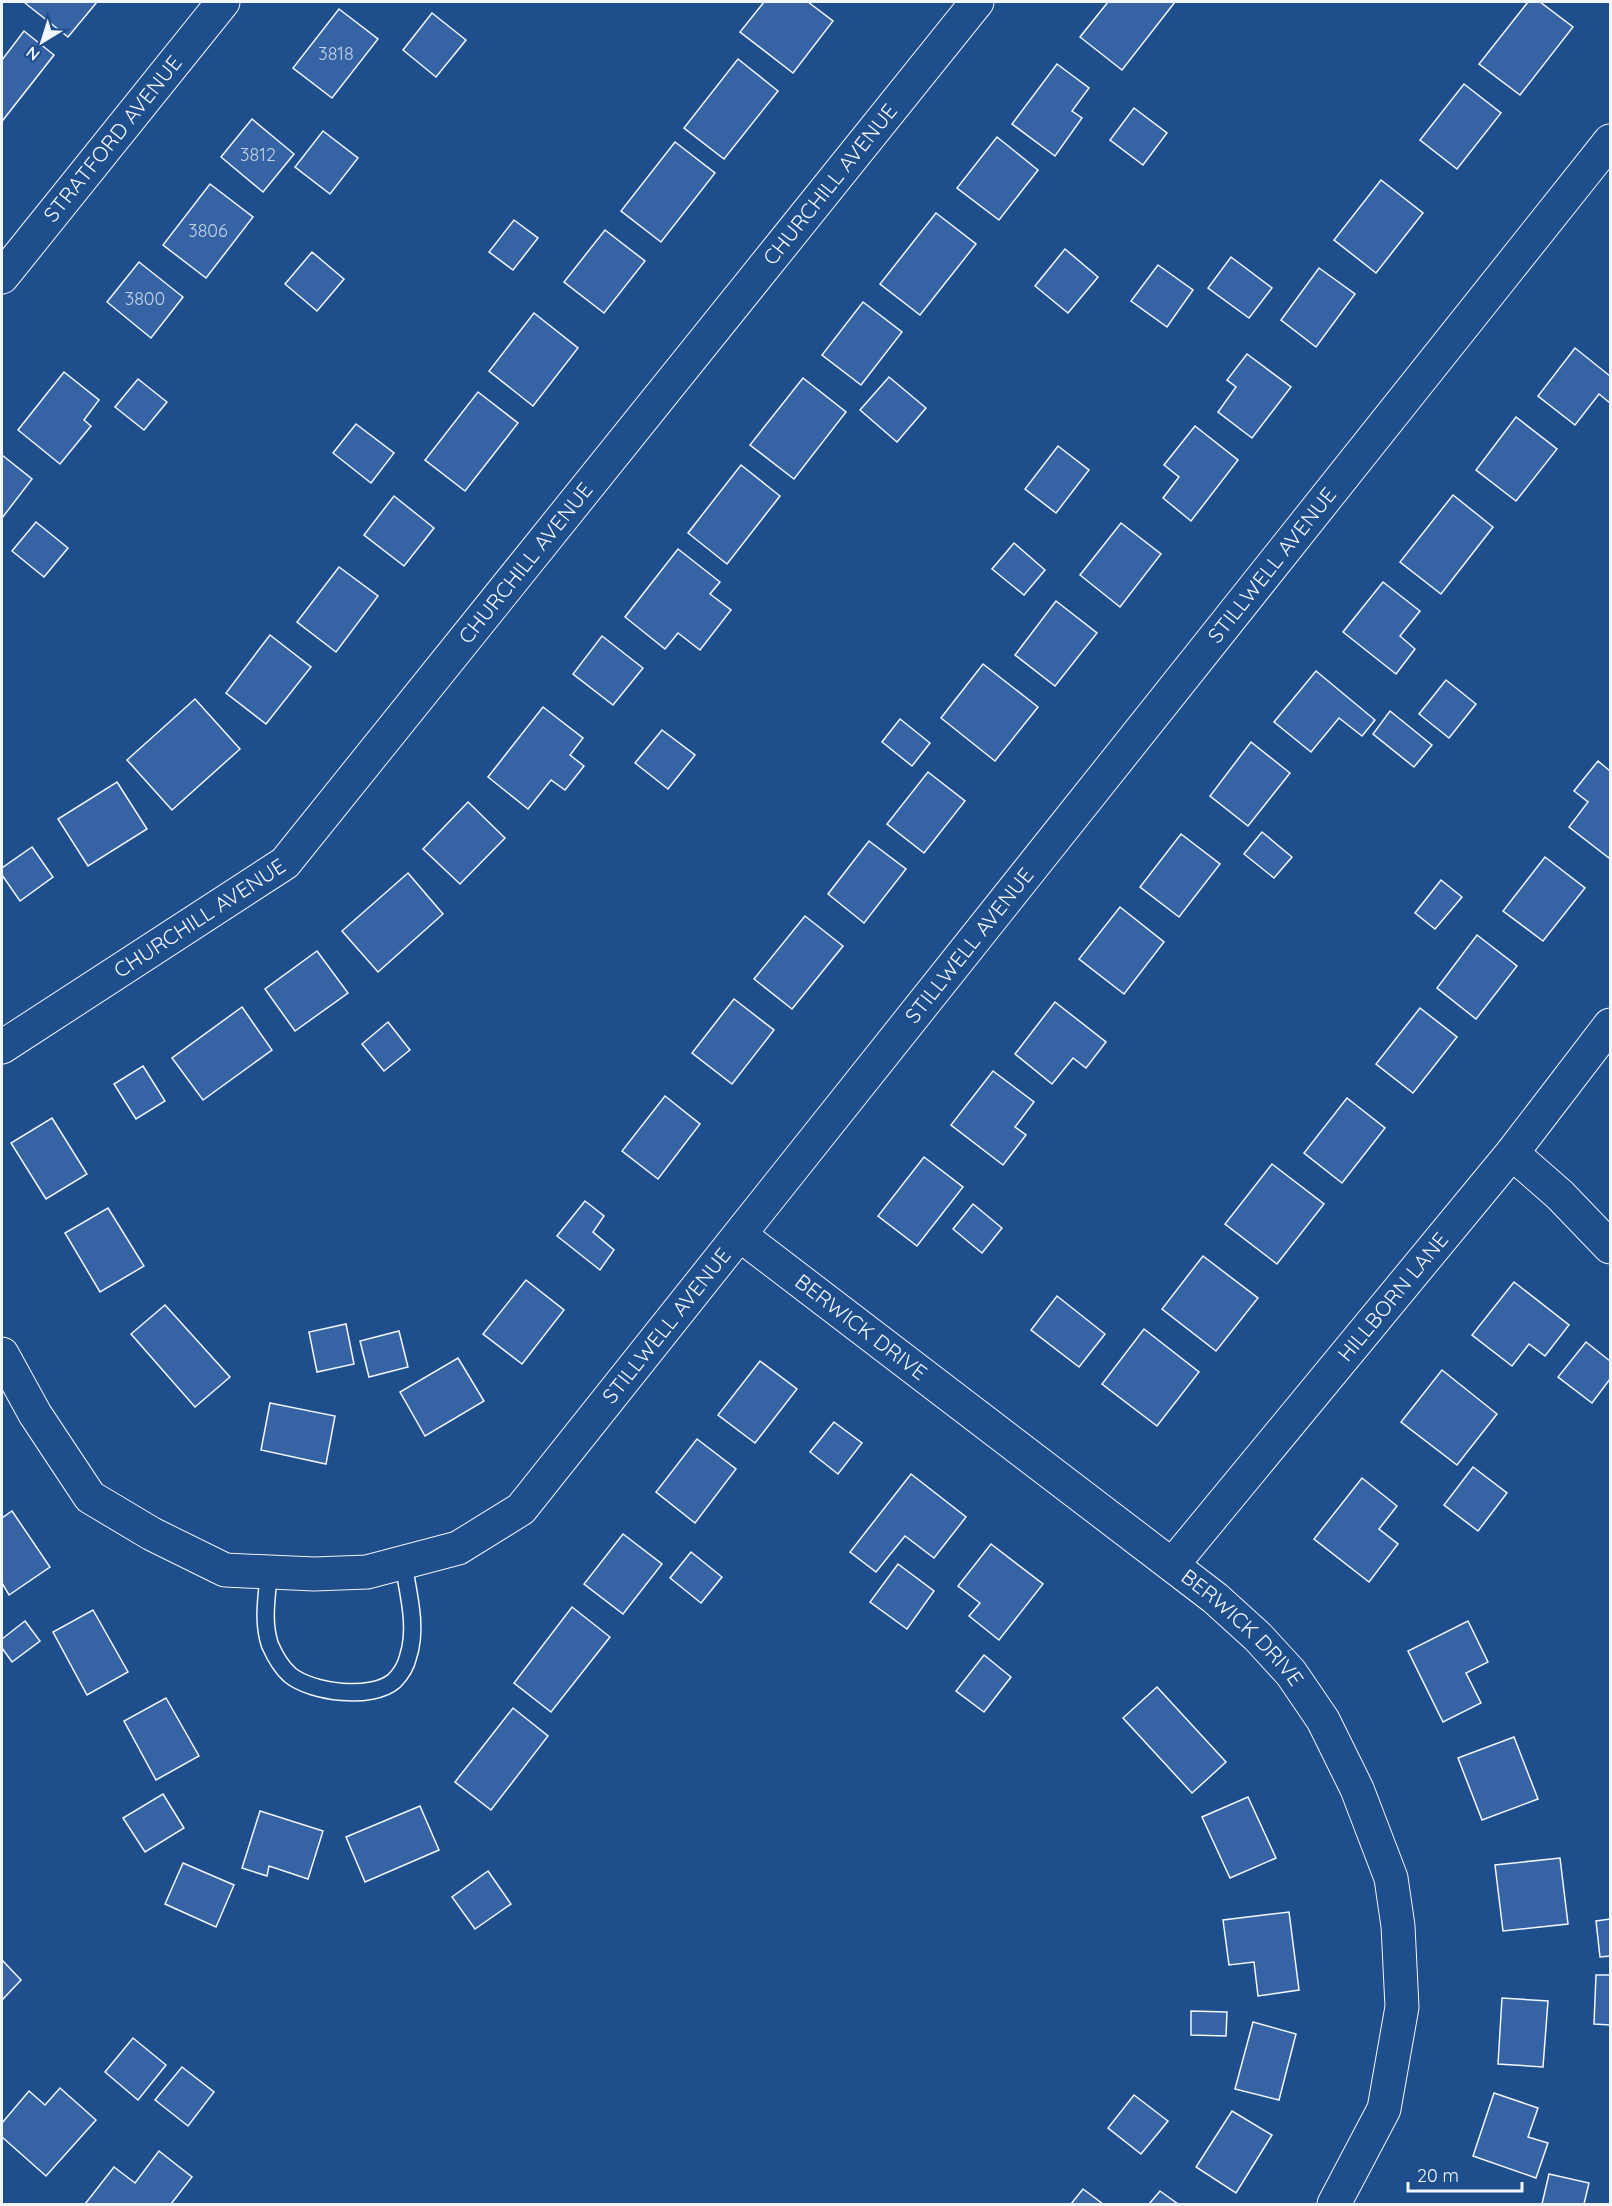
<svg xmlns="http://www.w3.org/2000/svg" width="1612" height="2206" viewBox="0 0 1612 2206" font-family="Quicksand,sans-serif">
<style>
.building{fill:#3563a3;stroke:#f2f6ff;stroke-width:1.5}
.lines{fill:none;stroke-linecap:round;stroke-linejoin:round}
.lane-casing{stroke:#f2f6ff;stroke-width:19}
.street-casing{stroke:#f2f6ff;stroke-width:35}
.lane{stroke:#1f4e8c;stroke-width:16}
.street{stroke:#1f4e8c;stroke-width:33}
.labels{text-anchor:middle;stroke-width:4.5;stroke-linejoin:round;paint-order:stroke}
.number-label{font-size:18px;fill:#c3d1e8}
.street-label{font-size:21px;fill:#f2f6ff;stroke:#1f4e8c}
</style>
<rect width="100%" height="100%" fill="#1f4e8c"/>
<g class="building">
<polygon points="26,2 97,2 68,37 25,3"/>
<polygon points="764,2 808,2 833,21 793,73 740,32"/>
<polygon points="1108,2 1175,2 1122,70 1080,37"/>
<polygon points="1528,2 1540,2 1573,27 1520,95 1479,64"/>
<polygon points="339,9 378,39 332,98 293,68"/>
<polygon points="432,13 466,40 436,77 403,50"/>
<polygon points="24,31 54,55 3,120 2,119 2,60"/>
<polygon points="738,59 778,91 724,159 684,128"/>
<polygon points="1057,64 1089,88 1072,111 1082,118 1055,156 1012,124"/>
<polygon points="1464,84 1501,113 1457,169 1420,140"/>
<polygon points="1134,108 1167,133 1143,165 1110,140"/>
<polygon points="252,119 294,154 263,192 221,157"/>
<polygon points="323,131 358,158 330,194 295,167"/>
<polygon points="997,137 1038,170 999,220 957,188"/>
<polygon points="675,142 715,173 661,242 621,211"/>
<polygon points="1381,180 1423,213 1376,273 1334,240"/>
<polygon points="210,184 253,217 206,278 163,245"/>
<polygon points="936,213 976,244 920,315 880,284"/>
<polygon points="514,220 538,238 513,270 489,252"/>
<polygon points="605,230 645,261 604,313 564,282"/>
<polygon points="1065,249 1098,277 1068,313 1035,286"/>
<polygon points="312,252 344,279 317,311 285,284"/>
<polygon points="1231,257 1272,288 1249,318 1208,288"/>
<polygon points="139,262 183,297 151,338 107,302"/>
<polygon points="1158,265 1193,290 1167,327 1131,301"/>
<polygon points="1319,268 1355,294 1316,347 1281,320"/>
<polygon points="863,302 902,332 861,385 822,355"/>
<polygon points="534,313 578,348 533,406 489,371"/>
<polygon points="1575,348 1610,376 1610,403 1599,394 1575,425 1538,396"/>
<polygon points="1247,354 1291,387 1252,438 1218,412 1236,387 1227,380"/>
<polygon points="64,372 99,400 84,420 91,426 60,464 18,430"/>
<polygon points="889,377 926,408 897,442 860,410"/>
<polygon points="803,378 846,412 794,479 750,445"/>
<polygon points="138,379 167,402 144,430 115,407"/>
<polygon points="478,392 518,423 465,491 425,460"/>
<polygon points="1516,417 1557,449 1516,501 1476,470"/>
<polygon points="356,424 394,453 371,483 333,453"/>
<polygon points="1195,426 1238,460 1191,521 1163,498 1179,477 1164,465"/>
<polygon points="1058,446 1089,470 1056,513 1025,489"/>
<polygon points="2,455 32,479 2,518"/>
<polygon points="741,465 780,496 727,564 688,533"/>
<polygon points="1453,495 1493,527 1441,594 1400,562"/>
<polygon points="394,496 434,528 404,566 364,535"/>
<polygon points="36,522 68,548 44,577 12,551"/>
<polygon points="1121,523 1161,554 1120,607 1080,575"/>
<polygon points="1014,543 1045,570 1024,595 992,569"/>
<polygon points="678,549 720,582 710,594 731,610 700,650 678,633 665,649 625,617"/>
<polygon points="339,567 378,596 336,652 297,622"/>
<polygon points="1383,582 1420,611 1400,636 1415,649 1396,674 1343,632"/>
<polygon points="1056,601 1097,633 1055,686 1015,655"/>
<polygon points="270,635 311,667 266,724 226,693"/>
<polygon points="602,636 643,668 613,705 573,674"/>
<polygon points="983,664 1038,707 995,761 941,718"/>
<polygon points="1316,671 1375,720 1362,736 1339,718 1311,752 1274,722"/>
<polygon points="1446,680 1476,704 1449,738 1419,714"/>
<polygon points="195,699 240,749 172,810 127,760"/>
<polygon points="543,707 583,738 570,755 584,766 565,790 551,780 528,809 488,777"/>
<polygon points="1390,711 1432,745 1414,767 1373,734"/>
<polygon points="900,719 930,743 912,766 882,742"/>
<polygon points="662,730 695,755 668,789 635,763"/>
<polygon points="1251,742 1290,773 1248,826 1210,796"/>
<polygon points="1598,761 1610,771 1610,855 1609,858 1569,827 1588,802 1574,791"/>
<polygon points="928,772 965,801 924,853 887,824"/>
<polygon points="117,782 147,829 88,866 58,819"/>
<polygon points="468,802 505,838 460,884 423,849"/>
<polygon points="1262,832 1292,857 1274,878 1244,854"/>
<polygon points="1181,834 1220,864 1179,917 1140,887"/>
<polygon points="869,841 906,869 864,923 828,894"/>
<polygon points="32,847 53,877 20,901 2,875 2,868"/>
<polygon points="1545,857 1585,888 1543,941 1503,911"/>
<polygon points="408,873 443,914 378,972 342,931"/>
<polygon points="1441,880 1462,897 1435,929 1415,913"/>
<polygon points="1120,907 1164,942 1124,994 1079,959"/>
<polygon points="805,916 843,946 792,1009 754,979"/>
<polygon points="1477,935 1517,966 1476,1019 1437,988"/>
<polygon points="317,951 348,993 295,1031 265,989"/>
<polygon points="734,999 774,1030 732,1084 692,1053"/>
<polygon points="1055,1002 1106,1042 1086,1068 1073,1058 1052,1084 1015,1054"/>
<polygon points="242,1007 272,1050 203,1100 172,1058"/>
<polygon points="1420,1008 1457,1037 1413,1093 1376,1064"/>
<polygon points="388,1022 410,1050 384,1071 362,1044"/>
<polygon points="143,1066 165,1101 136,1119 114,1084"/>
<polygon points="993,1071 1034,1102 1015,1127 1026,1135 1003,1165 951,1125"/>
<polygon points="665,1096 700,1124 658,1179 622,1151"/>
<polygon points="1347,1098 1385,1128 1342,1183 1304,1153"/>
<polygon points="52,1118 87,1174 46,1199 11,1143"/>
<polygon points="924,1157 963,1187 917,1246 878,1216"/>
<polygon points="1272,1164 1324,1204 1277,1264 1225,1224"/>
<polygon points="585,1201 604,1216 593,1232 614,1250 600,1270 557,1236"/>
<polygon points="973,1204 1002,1228 982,1253 953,1229"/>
<polygon points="108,1208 144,1266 100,1292 65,1233"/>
<polygon points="1203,1256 1258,1298 1216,1351 1162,1309"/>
<polygon points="526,1280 564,1310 522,1364 483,1334"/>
<polygon points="1514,1282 1569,1325 1545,1356 1529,1344 1512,1366 1472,1335"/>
<polygon points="1057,1296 1105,1334 1079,1367 1031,1330"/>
<polygon points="165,1305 230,1377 195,1407 131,1334"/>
<polygon points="346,1324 354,1364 317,1372 309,1332"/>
<polygon points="1144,1329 1199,1372 1157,1426 1102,1384"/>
<polygon points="399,1331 408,1367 369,1377 360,1341"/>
<polygon points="1586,1342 1610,1361 1610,1379 1592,1403 1558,1377"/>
<polygon points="458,1358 484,1401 425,1436 400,1392"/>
<polygon points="760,1361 797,1389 755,1443 718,1415"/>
<polygon points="1442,1370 1497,1414 1457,1465 1401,1422"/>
<polygon points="270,1403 335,1416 326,1464 261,1450"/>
<polygon points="834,1422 862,1443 838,1474 810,1452"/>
<polygon points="697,1439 736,1469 695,1523 656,1492"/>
<polygon points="1473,1467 1507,1493 1478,1531 1444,1505"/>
<polygon points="911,1474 966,1517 934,1558 905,1536 876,1572 850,1552"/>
<polygon points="1362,1478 1397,1506 1379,1529 1398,1544 1369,1582 1314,1539"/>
<polygon points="12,1511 50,1567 9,1595 2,1583 2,1518"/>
<polygon points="623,1534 662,1564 623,1614 584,1584"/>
<polygon points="991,1544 1043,1584 999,1640 969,1616 980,1603 958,1586"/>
<polygon points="691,1552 722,1577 701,1603 670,1578"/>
<polygon points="898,1564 934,1591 907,1629 870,1602"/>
<polygon points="572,1607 610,1637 551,1712 514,1683"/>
<polygon points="93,1610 128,1672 87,1695 53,1632"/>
<polygon points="25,1621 40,1641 12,1662 2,1648 2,1639"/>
<polygon points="1468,1621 1488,1662 1466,1673 1481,1703 1443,1722 1408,1651"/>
<polygon points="984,1655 1011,1677 984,1712 956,1691"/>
<polygon points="1157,1687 1226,1762 1192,1793 1123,1718"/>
<polygon points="166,1698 199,1756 156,1780 124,1721"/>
<polygon points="513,1708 548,1736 491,1810 455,1782"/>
<polygon points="1514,1737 1538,1799 1482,1820 1458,1758"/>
<polygon points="163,1794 184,1828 145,1852 123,1818"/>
<polygon points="1248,1797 1276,1858 1230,1878 1202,1817"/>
<polygon points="420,1806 439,1850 365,1882 346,1837"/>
<polygon points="260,1811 323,1831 308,1879 269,1866 267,1876 242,1868"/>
<polygon points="1560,1858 1568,1924 1503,1931 1495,1865"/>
<polygon points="183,1863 234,1885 216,1927 165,1904"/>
<polygon points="488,1871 511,1904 475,1929 452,1897"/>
<polygon points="1289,1912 1299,1990 1258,1996 1254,1962 1229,1965 1223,1920"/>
<polygon points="1610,1919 1610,1956 1600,1957 1596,1921"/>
<polygon points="3,1961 21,1980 2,2000 2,1962"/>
<polygon points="1596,1975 1610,1975 1610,2025 1594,2024"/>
<polygon points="1502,1998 1548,2001 1543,2067 1498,2064"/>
<polygon points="1191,2011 1227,2012 1226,2036 1191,2035"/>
<polygon points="1253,2022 1296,2034 1279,2100 1235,2089"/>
<polygon points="133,2038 166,2065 138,2100 105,2072"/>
<polygon points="182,2067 214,2092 188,2126 155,2100"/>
<polygon points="60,2088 96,2120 46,2176 2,2137 2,2123 29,2091 45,2105"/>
<polygon points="1494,2093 1538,2108 1528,2137 1548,2143 1536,2178 1473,2156"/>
<polygon points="1134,2095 1168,2121 1141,2154 1108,2128"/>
<polygon points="1232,2111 1272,2135 1236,2193 1196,2167"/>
<polygon points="159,2151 192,2177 171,2204 85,2204 114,2167 135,2183"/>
<polygon points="1549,2174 1589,2183 1584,2204 1542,2204"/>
<polygon points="1083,2189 1103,2204 1071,2204"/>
<polygon points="1160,2191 1178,2204 1149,2204"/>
</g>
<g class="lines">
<defs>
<path id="lane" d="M269,1572C267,1596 262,1621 270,1645C274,1654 282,1668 290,1675C312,1693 372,1700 394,1681C401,1674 406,1666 408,1657C418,1628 408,1592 403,1562"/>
<g id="street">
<path id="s1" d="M2,277L223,2"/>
<path id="s2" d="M2,1047L285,863L977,2"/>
<polyline points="1512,1153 1560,1195 1610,1247"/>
<path id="s3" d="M740,1235L1215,1598L1258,1637L1291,1673L1323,1720L1357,1789L1391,1878L1398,1926L1402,2007L1384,2109L1334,2204"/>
<path id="s4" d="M2,1354L35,1414L90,1497L152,1534L225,1570L314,1574L367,1572L458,1548L521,1509L1610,141"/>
<path id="s5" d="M1173,1564L1512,1153L1610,1025"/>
</g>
</defs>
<use href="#lane" class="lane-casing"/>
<use href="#street" class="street-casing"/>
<use href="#lane" class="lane"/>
<use href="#street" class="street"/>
</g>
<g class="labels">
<g class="number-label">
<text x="336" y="60">3818</text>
<text x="258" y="161">3812</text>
<text x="208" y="237">3806</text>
<text x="145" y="305">3800</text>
</g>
<g class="street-label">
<text dy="7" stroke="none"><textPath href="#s1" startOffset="177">STRATFORD AVENUE</textPath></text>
<text dy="7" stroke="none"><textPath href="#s2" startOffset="1208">CHURCHILL AVENUE</textPath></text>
<text dy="7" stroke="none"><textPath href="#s2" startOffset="722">CHURCHILL AVENUE</textPath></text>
<text dy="7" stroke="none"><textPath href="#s4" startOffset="1838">STILLWELL AVENUE</textPath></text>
<text dy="7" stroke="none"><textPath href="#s2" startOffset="236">CHURCHILL AVENUE</textPath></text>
<text dy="7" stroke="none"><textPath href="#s4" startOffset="1352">STILLWELL AVENUE</textPath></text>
<text dy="7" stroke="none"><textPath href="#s5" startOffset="346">HILLBORN LANE</textPath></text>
<text dy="7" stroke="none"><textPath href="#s3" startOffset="152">BERWICK DRIVE</textPath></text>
<text dy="7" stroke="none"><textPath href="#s4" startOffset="866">STILLWELL AVENUE</textPath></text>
<text dy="7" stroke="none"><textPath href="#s3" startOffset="638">BERWICK DRIVE</textPath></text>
</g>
</g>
<rect width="1612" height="2206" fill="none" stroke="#f2f6ff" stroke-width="6"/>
<g transform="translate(42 42) rotate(218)" stroke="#1f4e8c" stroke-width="4.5" paint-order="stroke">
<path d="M0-4.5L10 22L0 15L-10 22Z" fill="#f2f6ff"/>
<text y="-9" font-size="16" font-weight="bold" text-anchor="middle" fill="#f2f6ff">N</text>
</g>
<path d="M1408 2182v9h114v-9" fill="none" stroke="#f2f6ff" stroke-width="3"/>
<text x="1417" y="2182" font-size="18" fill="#f2f6ff" stroke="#1f4e8c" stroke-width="4.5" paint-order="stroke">20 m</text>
</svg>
